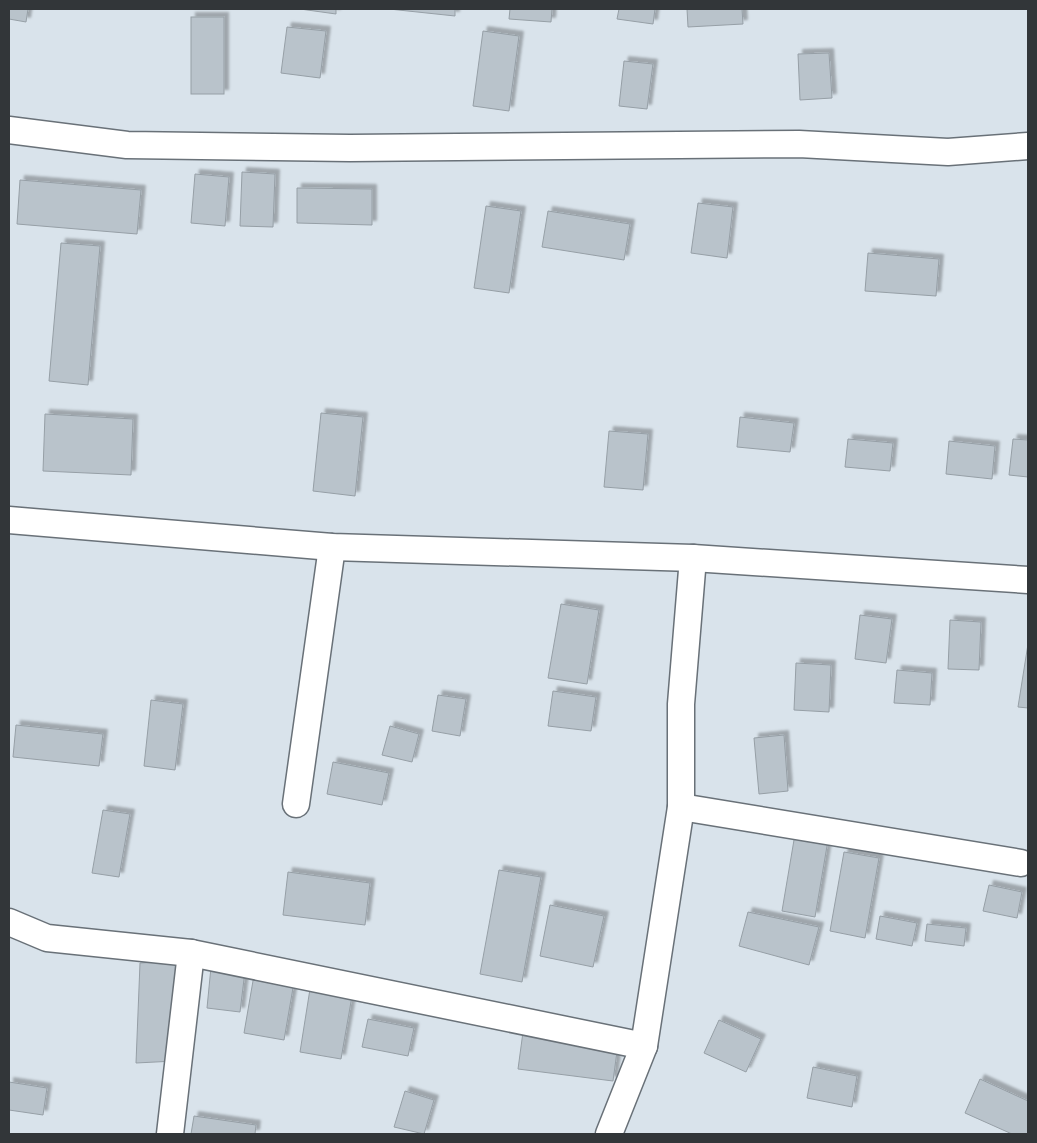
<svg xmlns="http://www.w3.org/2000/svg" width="1037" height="1143" viewBox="0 0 1037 1143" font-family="Mulish,sans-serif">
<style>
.building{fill:#b9c3cb;stroke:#969fa6;filter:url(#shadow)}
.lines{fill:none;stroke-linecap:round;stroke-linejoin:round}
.minor-casing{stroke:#697178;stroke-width:29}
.minor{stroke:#fff;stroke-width:26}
</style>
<defs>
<filter id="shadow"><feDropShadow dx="4.5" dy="-4.5" stdDeviation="1" flood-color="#0004"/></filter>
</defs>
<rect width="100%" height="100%" fill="#d9e3eb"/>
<g class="building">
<polygon points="9,9 28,9 26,22 9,19"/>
<polygon points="300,9 336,9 336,14"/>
<polygon points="389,9 455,9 455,16"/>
<polygon points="510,9 552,9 551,22 509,19"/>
<polygon points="619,9 655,9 653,24 617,19"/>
<polygon points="687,9 742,9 743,24 688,27"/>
<rect x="191" y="17" width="33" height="77"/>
<polygon points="287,27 326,31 320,78 281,73"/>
<polygon points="483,31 519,36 509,111 473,106"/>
<polygon points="829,53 832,98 800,100 798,54"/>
<polygon points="624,61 653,64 647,109 619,106"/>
<polygon points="242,172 275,174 273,227 240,226"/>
<polygon points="195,174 229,177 225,226 191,223"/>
<polygon points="20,180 141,190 137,234 17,224"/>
<polygon points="297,188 372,189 372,225 297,223"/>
<polygon points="698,203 733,207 727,258 691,253"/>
<polygon points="486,206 521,211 509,293 474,288"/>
<polygon points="548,211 630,224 624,260 542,247"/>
<polygon points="61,243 100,246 88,385 49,381"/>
<polygon points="868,253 939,259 936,296 865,291"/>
<polygon points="321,413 363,417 355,496 313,491"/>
<polygon points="45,414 133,419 131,475 43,471"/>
<polygon points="740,417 794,423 790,452 737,447"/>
<polygon points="609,431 648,434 643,490 604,487"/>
<polygon points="848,439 893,443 890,471 845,467"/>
<polygon points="1013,439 1028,440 1028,477 1009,475"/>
<polygon points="949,441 995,446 992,479 946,474"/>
<polygon points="561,604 599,610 587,684 548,678"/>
<polygon points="860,615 892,619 886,663 855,659"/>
<polygon points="950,620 981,622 979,670 948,669"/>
<polygon points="1028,644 1028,708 1018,707"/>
<polygon points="796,663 831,665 829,712 794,710"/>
<polygon points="897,670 932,673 930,705 894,703"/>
<polygon points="553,691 596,697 591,731 548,726"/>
<polygon points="438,695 466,699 460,736 432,731"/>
<polygon points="151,700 183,704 175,770 144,766"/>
<polygon points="16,725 103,734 99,766 13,757"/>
<polygon points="390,726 419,734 412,762 382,755"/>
<polygon points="784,735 788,791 759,794 754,738"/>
<polygon points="333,762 389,773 382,805 327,794"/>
<polygon points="103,810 130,814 119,877 92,873"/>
<polygon points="795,834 828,840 815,917 782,911"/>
<polygon points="844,852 879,858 865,938 830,931"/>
<polygon points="499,870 541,877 522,982 480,974"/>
<polygon points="288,872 370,883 365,925 283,915"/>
<polygon points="989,885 1022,892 1017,918 983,911"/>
<polygon points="550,905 604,916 593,967 540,956"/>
<polygon points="748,912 819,927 809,965 739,946"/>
<polygon points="880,916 917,923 912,946 876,939"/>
<polygon points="927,924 966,928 964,946 925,941"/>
<polygon points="179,961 175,1061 136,1063 140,963"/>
<polygon points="211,967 245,971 240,1012 207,1008"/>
<polygon points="254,975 294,982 284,1040 244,1033"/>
<polygon points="310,989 352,996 341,1059 300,1052"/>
<polygon points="368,1019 414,1028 408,1056 362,1047"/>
<polygon points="719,1020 761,1039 746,1072 704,1053"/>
<polygon points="523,1032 618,1044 613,1081 518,1069"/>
<polygon points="813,1067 857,1076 852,1107 807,1098"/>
<polygon points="980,1079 1028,1101 1028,1134 1012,1134 965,1113"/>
<polygon points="9,1082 47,1088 43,1115 9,1110"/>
<polygon points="405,1091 434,1100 424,1134 394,1127"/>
<polygon points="194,1116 256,1125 255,1134 191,1134"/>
</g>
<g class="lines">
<defs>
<g id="minor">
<polyline points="9,130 127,145 350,148 799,144 948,152 1028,146"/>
<polyline points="9,520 332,547 693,558 1028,580"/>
<polyline points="296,804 332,547"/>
<polyline points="681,807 1021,863"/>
<polyline points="9,922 47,938 191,953 644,1046"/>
<polyline points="170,1134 191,953"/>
<polyline points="609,1134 644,1046 681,807 681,704 693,558"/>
</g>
</defs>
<use href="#minor" class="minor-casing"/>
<use href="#minor" class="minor"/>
</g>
<rect width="1037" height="1143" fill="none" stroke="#323639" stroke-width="20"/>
</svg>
